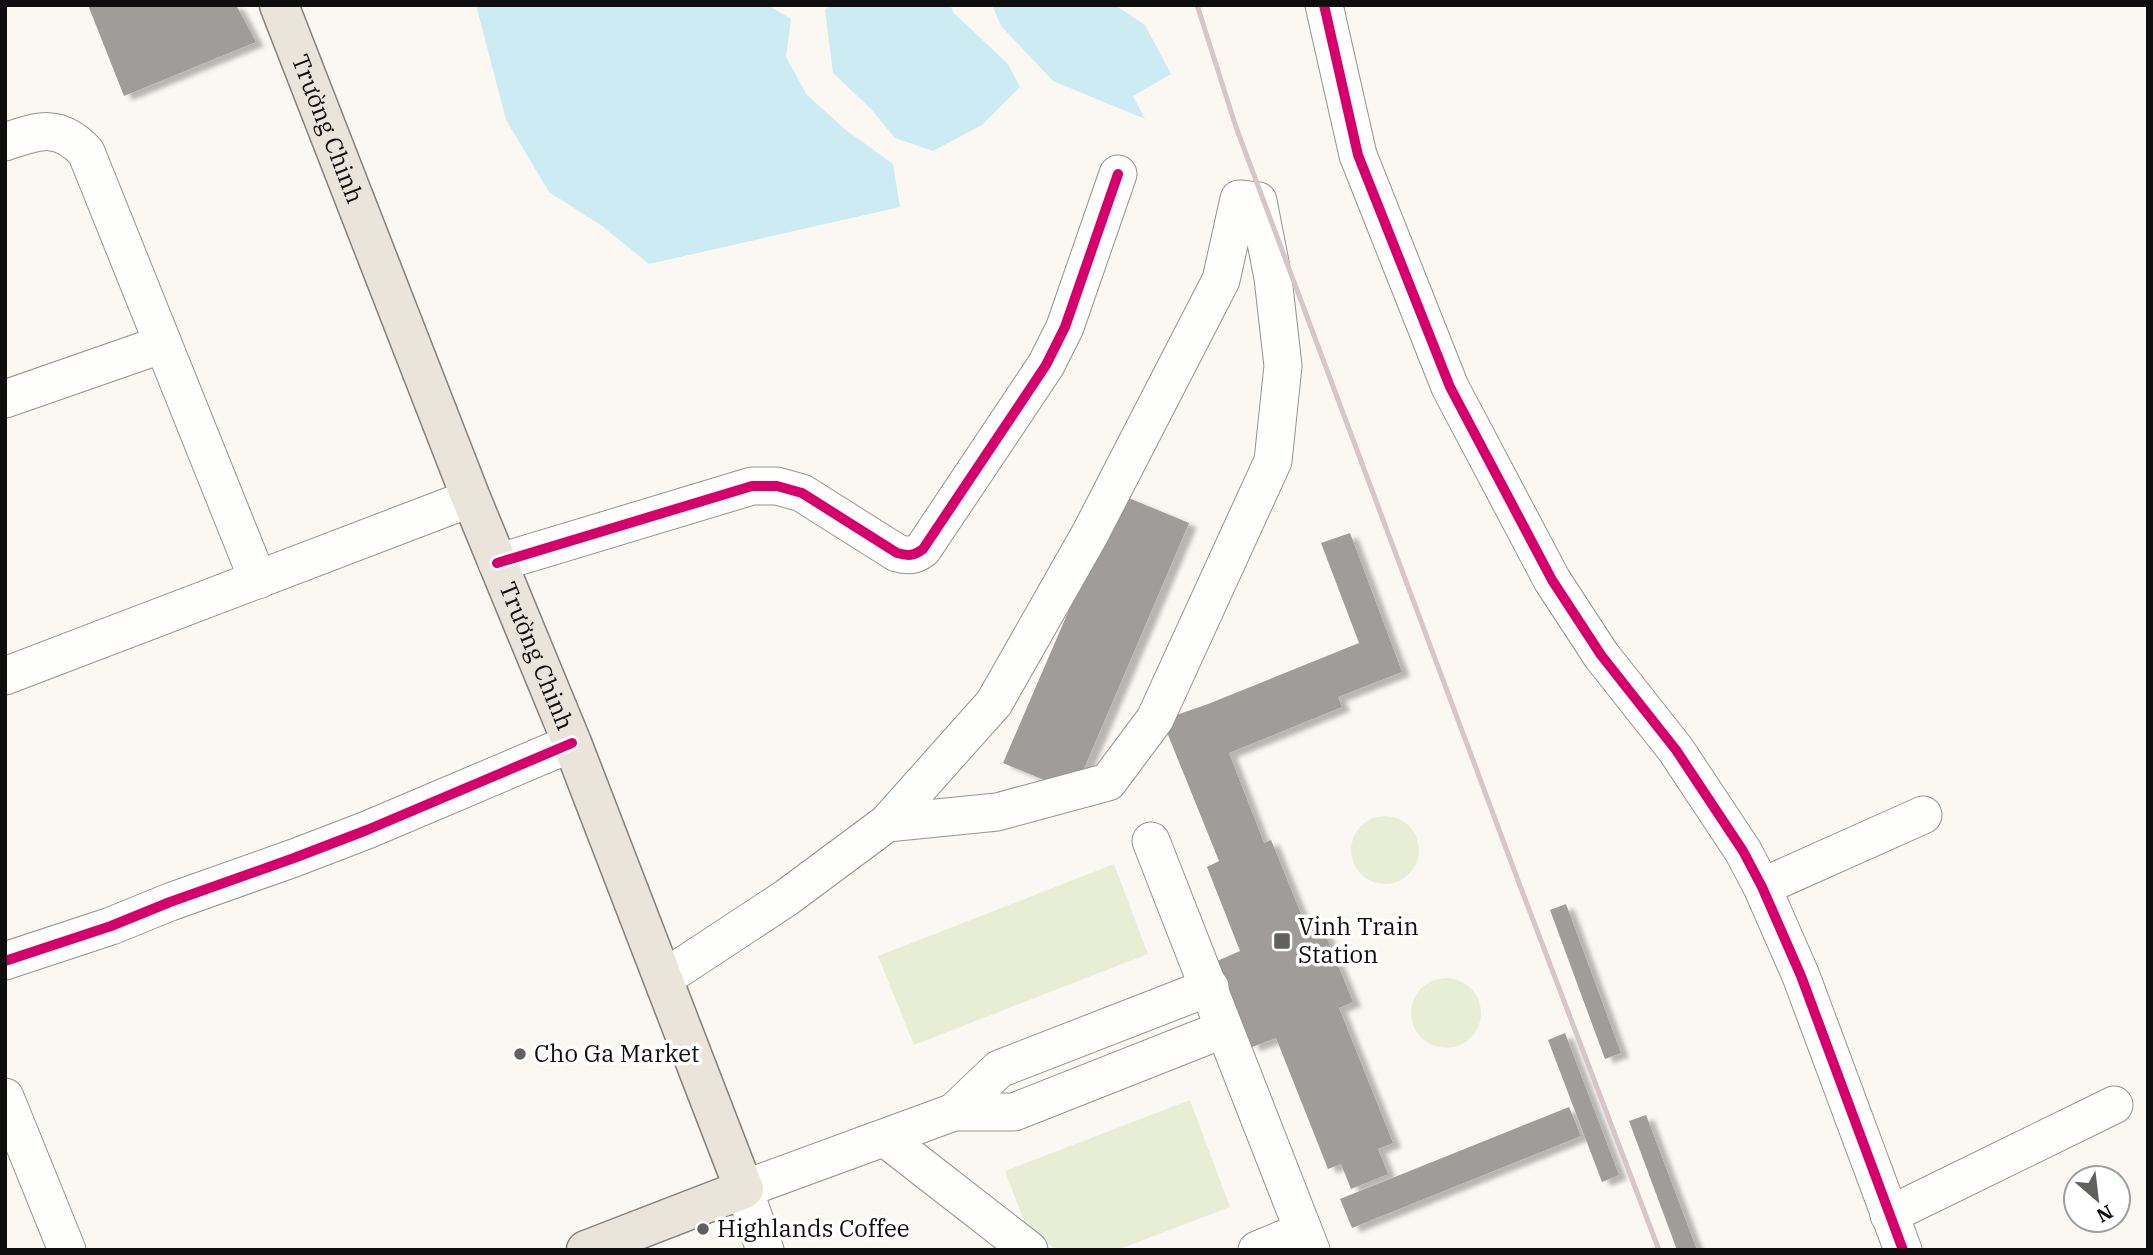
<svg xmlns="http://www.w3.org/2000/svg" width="2153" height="1255" viewBox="0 0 2153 1255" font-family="'IBM Plex Serif',serif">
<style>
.green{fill:#e8eed6}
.water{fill:#cdebf3}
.building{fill:#9f9c99;filter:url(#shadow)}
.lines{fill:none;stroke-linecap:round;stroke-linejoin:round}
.minor-casing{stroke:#959392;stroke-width:39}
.major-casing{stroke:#82817f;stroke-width:41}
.minor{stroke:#fefefd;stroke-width:37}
.major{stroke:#ebe4da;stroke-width:38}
.rail{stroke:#d6c6c9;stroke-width:5}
.cycleway-casing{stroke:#fff;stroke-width:15}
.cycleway{stroke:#d6006c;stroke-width:10}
.poi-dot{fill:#61605e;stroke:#fff;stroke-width:2.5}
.labels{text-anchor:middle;stroke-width:7;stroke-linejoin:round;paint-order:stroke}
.street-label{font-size:24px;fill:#0e0e0e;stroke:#fff}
.poi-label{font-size:24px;fill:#0e0e0e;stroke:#fff;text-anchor:start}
</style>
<defs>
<filter id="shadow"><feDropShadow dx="8" dy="4.5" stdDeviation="2" flood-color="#0004"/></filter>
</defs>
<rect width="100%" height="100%" fill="#fbf8f4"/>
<g class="green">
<circle cx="1385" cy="850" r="34"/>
<polygon points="1114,864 1148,954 914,1045 878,956"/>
<circle cx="1446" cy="1013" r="35"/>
<polygon points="1190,1100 1230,1207 1117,1250 1058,1250 1028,1232 1005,1171"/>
</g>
<g class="water">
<polygon points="476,5 768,5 791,19 786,57 807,95 846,130 893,164 900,207 649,264 602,226 549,192 506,120"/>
<polygon points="831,5 950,5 954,13 1008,64 1020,87 982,125 933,151 895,138 870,108 833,73 825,10"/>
<polygon points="992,5 1115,5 1145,25 1171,74 1133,96 1145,119 1053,81 1001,26"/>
</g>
<g class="building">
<polygon points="88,5 236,5 256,42 124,96"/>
<polygon points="1119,494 1189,523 1074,792 1003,763"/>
<polygon points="1350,533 1402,672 1338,697 1342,707 1229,753 1264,843 1271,840 1308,931 1322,926 1353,1002 1339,1008 1393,1143 1378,1149 1388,1174 1351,1189 1341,1164 1328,1169 1276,1038 1252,1047 1217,961 1240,951 1207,867 1219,861 1162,720 1208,704 1359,643 1321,543"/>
<polygon points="1566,904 1621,1053 1605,1059 1550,910"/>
<polygon points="1565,1033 1619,1175 1602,1182 1548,1040"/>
<polygon points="1569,1107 1581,1136 1352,1228 1340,1199"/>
<polygon points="1646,1115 1697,1250 1677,1250 1629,1121"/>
</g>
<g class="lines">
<defs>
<g id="minor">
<polyline points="1324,5 1358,155 1450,387 1552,580 1601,655 1676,750 1743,851 1762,887 1801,976 1903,1250"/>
<path d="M5,142C40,130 59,123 86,152L258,580"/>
<polyline points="5,399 163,344"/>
<path d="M497,563L752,486H777L802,493L897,553C908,556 914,556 923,549L1046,365L1065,327L1118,174"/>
<polyline points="5,676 471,498"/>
<polyline points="1151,841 1311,1250"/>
<polyline points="1762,887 1923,815"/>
<polyline points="5,961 111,926 170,902 294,858 367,830 572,743"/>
<polyline points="663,979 786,898 887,823 994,703 1090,534 1221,280 1239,199 1258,201 1273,278 1283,366 1273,461 1155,719 1108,782 997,812 887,823"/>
<polyline points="5,1097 67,1250"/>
<polyline points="954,1112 999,1069 1210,987"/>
<polyline points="885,1138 1029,1250"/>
<polyline points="1889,1215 2114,1105"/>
<polyline points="765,1250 744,1189 954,1112 1014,1112 1224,1029"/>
<polyline points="1257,1250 1303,1231"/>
</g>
<g id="major">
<path id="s1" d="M279,5L471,498L572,743L744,1189L586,1250"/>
</g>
</defs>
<use href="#minor" class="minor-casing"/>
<use href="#major" class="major-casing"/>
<use href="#minor" class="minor"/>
<use href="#major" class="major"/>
<polyline class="rail" points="1197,5 1236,127 1522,891 1659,1250"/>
<defs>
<g id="cycleway">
<polyline points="1324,5 1358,155 1450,387 1552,580 1601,655 1676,750 1743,851 1762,887 1801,976 1903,1250"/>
<path d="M497,563L752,486H777L802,493L897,553C908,556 914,556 923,549L1046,365L1065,327L1118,174"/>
<polyline points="5,961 111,926 170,902 294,858 367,830 572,743"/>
</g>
</defs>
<use href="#cycleway" class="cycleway-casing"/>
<use href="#cycleway" class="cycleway"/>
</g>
<g class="poi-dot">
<rect x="1273" y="932" width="18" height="18" rx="3.5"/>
<circle cx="520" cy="1054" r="7"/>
<circle cx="703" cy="1229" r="7"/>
</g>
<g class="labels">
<g class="street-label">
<text dy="8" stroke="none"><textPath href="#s1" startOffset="133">Trường Chinh</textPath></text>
<text dy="8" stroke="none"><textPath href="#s1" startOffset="700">Trường Chinh</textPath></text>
</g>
<g class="poi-label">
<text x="1298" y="935">Vinh Train<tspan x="1298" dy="28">Station</tspan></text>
<text x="534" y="1062">Cho Ga Market</text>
<text x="717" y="1237">Highlands Coffee</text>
</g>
</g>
<rect width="2153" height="1255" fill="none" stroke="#0e0e0e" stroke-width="14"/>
<g transform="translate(2097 1199) rotate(152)"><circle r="33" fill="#ffffff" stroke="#9f9f9f" stroke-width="2"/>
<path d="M0-5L12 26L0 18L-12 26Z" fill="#61605e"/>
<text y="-10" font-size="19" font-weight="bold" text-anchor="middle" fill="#0e0e0e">N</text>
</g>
</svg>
